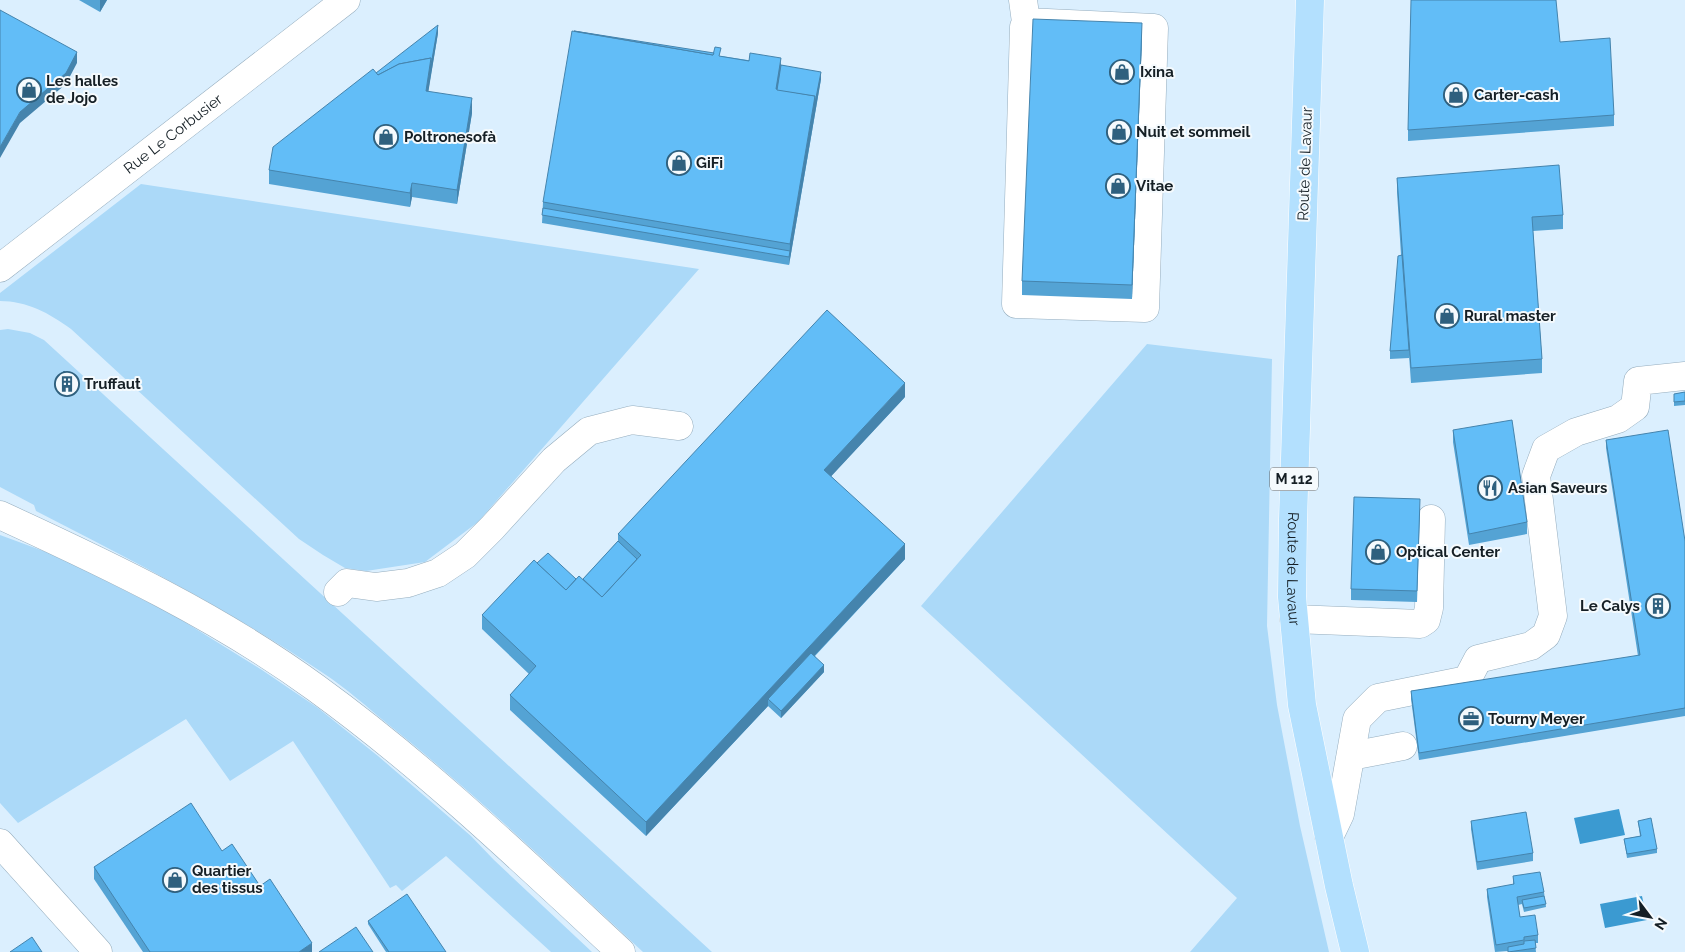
<svg xmlns="http://www.w3.org/2000/svg" width="1685" height="952" viewBox="0 0 1685 952" font-family="Raleway,sans-serif">
<style>
.green{fill:#abd9f8}
.water{fill:#3b9ad1}
.lines{fill:none;stroke-linecap:round;stroke-linejoin:round}
.minor-casing{stroke:#95adbe;stroke-width:29}
.major-casing{stroke:#fff;stroke-width:29}
.minor{stroke:#fff;stroke-width:28}
.major{stroke:#b3e0fe;stroke-width:28}
.wall{fill:#54a3d4}
.shaded-wall{fill:#4584ad}
.building{fill:#62bdf7;stroke:#4584ad}
.labels{text-anchor:middle;stroke-width:4;stroke-linejoin:round;paint-order:stroke}
.shield{fill:#f5fafd;stroke:#586166;stroke-width:1}
.shield-label{font-size:14px;font-weight:bold;fill:#151f25}
.poi-label{font-size:15px;font-weight:bold;fill:#151f25;stroke:#f5fafd;text-anchor:start}
.street-label{font-size:15px;fill:#151f25;stroke:#f5fafd}
</style>
<rect width="100%" height="100%" fill="#dbeffe"/>
<g class="green">
<path d="M141,184L699,269L478,522L425,562L366,571L345,568L323,555L299,539L71,329C49,313 27,301 0,301V293Z"/>
<path d="M8,329L30,333L44,340L712,952H643C560,875 478,796 389,725C367,707 346,688 323,673C232,611 133,561 36,511L34,505L0,487V330Z"/>
<polygon points="1147,344 1272,359 1267,626 1277,705 1300,826 1329,952 1190,952 1237,898 921,606"/>
<polygon points="0,535 57,556 175,616 262,670 318,708 378,756 471,836 494,860 592,952 551,952 446,856 402,891 396,885 390,888 293,741 230,781 186,719 18,823 0,803"/>
</g>
<g class="water">
<polygon points="1619,809 1625,835 1580,844 1574,818"/>
<polygon points="1642,896 1647,920 1605,928 1600,904"/>
</g>
<g class="lines">
<defs>
<g id="minor">
<polyline points="1023,0 1026,22 1024,27 1016,304 1145,308 1154,28 1026,22"/>
<path id="s1" d="M0,268L346,0"/>
<path d="M0,515C109,565 219,617 316,688C425,767 523,861 621,952"/>
<polyline points="338,592 347,583 376,587 408,583 438,573 465,555 492,528 554,460 589,431 632,420 679,426"/>
<polyline points="1294,619 1420,624 1426,620 1429,608 1431,519"/>
<polyline points="1351,756 1403,746"/>
<polyline points="1329,837 1340,814 1357,719 1378,698 1467,680 1478,659 1531,646 1546,635 1553,616 1536,476 1546,449 1576,432 1618,419 1635,407 1638,381 1685,376"/>
<polyline points="0,843 98,952"/>
</g>
<g id="major">
<path id="s2" d="M1310,0L1293,520L1292,597L1302,705L1339,886L1355,952"/>
</g>
</defs>
<use href="#minor" class="minor-casing"/>
<use href="#major" class="major-casing"/>
<use href="#minor" class="minor"/>
<use href="#major" class="major"/>
</g>
<g class="wall">
<polygon points="79,0 107,0 100,12"/>
<polygon points="438,33 428,92 472,113 457,204 412,197 410,207 269,184 269,170 376,73"/>
<polygon points="1142,38 1132,299 1022,295 1022,281"/>
<polygon points="1560,42 1614,115 1614,126 1408,141 1408,130"/>
<polygon points="721,56 781,65 821,79 789,265 542,223 543,202"/>
<polygon points="1397,178 1563,215 1563,229 1533,231 1542,359 1542,373 1411,383 1409,355 1409,358 1390,359 1390,351 1401,255 1397,192"/>
<polygon points="58,378 76,386 70,392 58,382"/>
<polygon points="1685,392 1685,405 1674,406 1674,394"/>
<polygon points="905,397 831,476 905,559 815,656 824,672 781,718 768,706 646,836 510,710 510,695 529,674 482,629 482,615 537,563 576,579 583,579 618,541 618,534"/>
<polygon points="1453,430 1527,522 1527,534 1469,545 1453,442"/>
<polygon points="1606,440 1685,541 1685,716 1419,760 1411,699 1411,691 1638,656 1606,448"/>
<polygon points="1420,510 1417,602 1351,600 1351,589"/>
<polygon points="1471,821 1533,853 1533,861 1477,870 1471,829"/>
<polygon points="1638,821 1657,849 1657,853 1627,858 1624,839 1640,836"/>
<polygon points="222,851 260,886 312,952 143,952 94,879 94,867"/>
<polygon points="1513,876 1544,892 1546,907 1524,912 1522,904 1518,905 1520,917 1538,935 1538,943 1535,943 1536,952 1508,952 1508,951 1495,952 1487,897 1487,889 1513,885"/>
<polygon points="368,921 446,952 386,952 368,924"/>
</g>
<g class="shaded-wall">
<polygon points="100,0 107,0 100,12"/>
<polygon points="1142,23 1142,38 1132,299 1132,285"/>
<polygon points="438,25 438,33 426,106 426,91 431,58"/>
<polygon points="77,52 77,63 66,84 20,123 0,158 0,147 20,112"/>
<polygon points="781,58 781,73 777,96 776,89"/>
<polygon points="821,72 821,79 789,265 790,244 815,96"/>
<polygon points="472,98 472,113 457,204 457,190"/>
<polygon points="412,183 412,197 410,207 410,193"/>
<polygon points="76,382 76,386 70,392 70,388"/>
<polygon points="905,383 905,397 824,484 824,470"/>
<polygon points="905,544 905,559 771,702 768,699 768,706 646,836 646,822"/>
<polygon points="824,665 824,672 781,718 781,711"/>
<polygon points="312,943 312,952 299,952"/>
</g>
<g class="building">
<polygon points="1411,0 1556,0 1560,42 1610,38 1614,115 1408,130"/>
<polygon points="0,10 77,52 66,73 20,112 0,147"/>
<polygon points="1033,19 1142,23 1132,285 1022,281"/>
<polygon points="438,25 431,65 431,58 399,64 378,75 376,73"/>
<polygon points="572,31 713,55 715,47 721,48 719,56 749,61 750,53 781,58 776,89 815,96 790,244 543,202"/>
<polygon points="574,31 714,53 713,55"/>
<polygon points="431,58 426,91 472,98 457,190 412,183 410,193 269,170 273,147 373,69 378,75 399,64"/>
<polygon points="781,65 821,72 815,103 815,96 777,90"/>
<polygon points="1559,165 1563,215 1532,217 1542,359 1411,368 1397,178"/>
<polygon points="543,208 790,251 789,257 542,215"/>
<polygon points="1402,255 1409,350 1390,351 1398,256"/>
<polygon points="827,310 905,383 824,470 905,544 646,822 510,695 536,666 482,615 534,560 566,590 579,576 602,597 641,555 618,534"/>
<polygon points="64,371 76,382 70,388 58,378"/>
<polygon points="1685,392 1685,401 1674,402 1674,394"/>
<polygon points="1512,420 1527,522 1469,534 1453,430"/>
<polygon points="1668,430 1685,541 1685,708 1419,753 1411,691 1640,655 1606,440"/>
<polygon points="1354,497 1420,499 1417,591 1351,589"/>
<polygon points="618,541 637,559 602,597 583,579"/>
<polygon points="548,553 576,579 566,590 537,563"/>
<polygon points="811,653 824,665 781,711 768,699"/>
<polygon points="191,803 222,851 232,844 260,886 270,879 312,943 299,952 150,952 94,867"/>
<polygon points="1526,812 1533,853 1477,862 1471,821"/>
<polygon points="1651,818 1657,849 1627,854 1624,839 1641,836 1638,821"/>
<polygon points="1540,872 1544,892 1517,897 1520,917 1535,915 1538,935 1524,937 1524,940 1496,945 1487,889 1514,884 1513,876"/>
<polygon points="407,894 446,952 389,952 368,921"/>
<polygon points="1544,896 1546,904 1524,908 1522,900"/>
<polygon points="356,927 373,952 319,952"/>
<polygon points="32,937 42,952 10,952"/>
<polygon points="1535,940 1536,948 1508,952 1508,947 1524,944 1524,941"/>
</g>
<defs>
<symbol id="shop-ring" viewBox="-11 -11 22 22"><circle r="9.5" fill="#f5fafd" stroke="#2f607e" stroke-width="1.5"/><path d="M-5-2.5h2.3a2.7 3.5 0 0 1 5.4 0H5L5.5 6h-11ZM-1.5-2.5h3a1.5 2.3 0 0 0-3 0Z" fill="#2f607e"/></symbol>
<symbol id="building-ring" viewBox="-11 -11 22 22"><circle r="9.5" fill="#f5fafd" stroke="#2f607e" stroke-width="1.5"/><path d="M-4-6H4V6H1V3H-1V6H-4ZM-2.5-4.3h1.7v1.8h-1.7ZM.8-4.3h1.7v1.8H.8ZM-2.5-1h1.7V.8h-1.7ZM.8-1h1.7V.8H.8Z" fill="#2f607e"/></symbol>
<symbol id="restaurant-ring" viewBox="-11 -11 22 22"><circle r="9.5" fill="#f5fafd" stroke="#2f607e" stroke-width="1.5"/><path d="M-5-6h1v4h1v-4h1v4h1v-4h1v5L-1.5 .5V6h-2V.5L-5-1ZM5-6V6H3V1.5H1.5Q1.5-4 5-6Z" fill="#2f607e"/></symbol>
<symbol id="office-ring" viewBox="-11 -11 22 22"><circle r="9.5" fill="#f5fafd" stroke="#2f607e" stroke-width="1.5"/><path d="M-6-3h4V-5.5h4V-3h4V5H-6ZM-1-4.5V-3h2v-1.5ZM-6 0V1H6V0Z" fill="#2f607e"/></symbol>
</defs>
<g fill-rule="evenodd">
<use href="#shop-ring" x="1108" y="58" width="28" height="28"/>
<use href="#shop-ring" x="15" y="76" width="28" height="28"/>
<use href="#shop-ring" x="1442" y="81" width="28" height="28"/>
<use href="#shop-ring" x="1105" y="118" width="28" height="28"/>
<use href="#shop-ring" x="372" y="123" width="28" height="28"/>
<use href="#shop-ring" x="665" y="149" width="28" height="28"/>
<use href="#shop-ring" x="1104" y="172" width="28" height="28"/>
<use href="#shop-ring" x="1433" y="302" width="28" height="28"/>
<use href="#building-ring" x="53" y="370" width="28" height="28"/>
<use href="#restaurant-ring" x="1476" y="474" width="28" height="28"/>
<use href="#shop-ring" x="1364" y="538" width="28" height="28"/>
<use href="#building-ring" x="1644" y="592" width="28" height="28"/>
<use href="#office-ring" x="1457" y="705" width="28" height="28"/>
<use href="#shop-ring" x="161" y="866" width="28" height="28"/>
</g>
<g class="labels">
<rect class="shield" x="1270" y="467.5" width="48" height="23" rx="4"/>
<g class="shield-label">
<text x="1294" y="484">M 112</text>
</g>
<g class="poi-label">
<text x="1140" y="77">Ixina</text>
<text x="46" y="86">Les halles<tspan x="46" dy="17">de Jojo</tspan></text>
<text x="1474" y="100">Carter-cash</text>
<text x="1136" y="137">Nuit et sommeil</text>
<text x="404" y="142">Poltronesofà</text>
<text x="696" y="168">GiFi</text>
<text x="1136" y="191">Vitae</text>
<text x="1464" y="321">Rural master</text>
<text x="84" y="389">Truffaut</text>
<text x="1508" y="493">Asian Saveurs</text>
<text x="1396" y="557">Optical Center</text>
<text x="1640" y="611" text-anchor="end">Le Calys</text>
<text x="1488" y="724">Tourny Meyer</text>
<text x="192" y="876">Quartier<tspan x="192" dy="17">des tissus</tspan></text>
</g>
<g class="street-label">
<text dy="5" stroke="none"><textPath href="#s1" startOffset="219">Rue Le Corbusier</textPath></text>
<text transform="translate(1305 164) rotate(-88)" y="5">Route de Lavaur</text>
<text dy="5" stroke="none"><textPath href="#s2" startOffset="569">Route de Lavaur</textPath></text>
</g>
</g>
<g transform="translate(1650 917) rotate(122)" stroke="#f5fafd" stroke-width="4" paint-order="stroke">
<path d="M0-4L9 19L0 12L-9 19Z" fill="#151f25"/>
<text y="-8" font-size="14" font-weight="bold" text-anchor="middle" fill="#151f25">N</text>
</g>
</svg>
